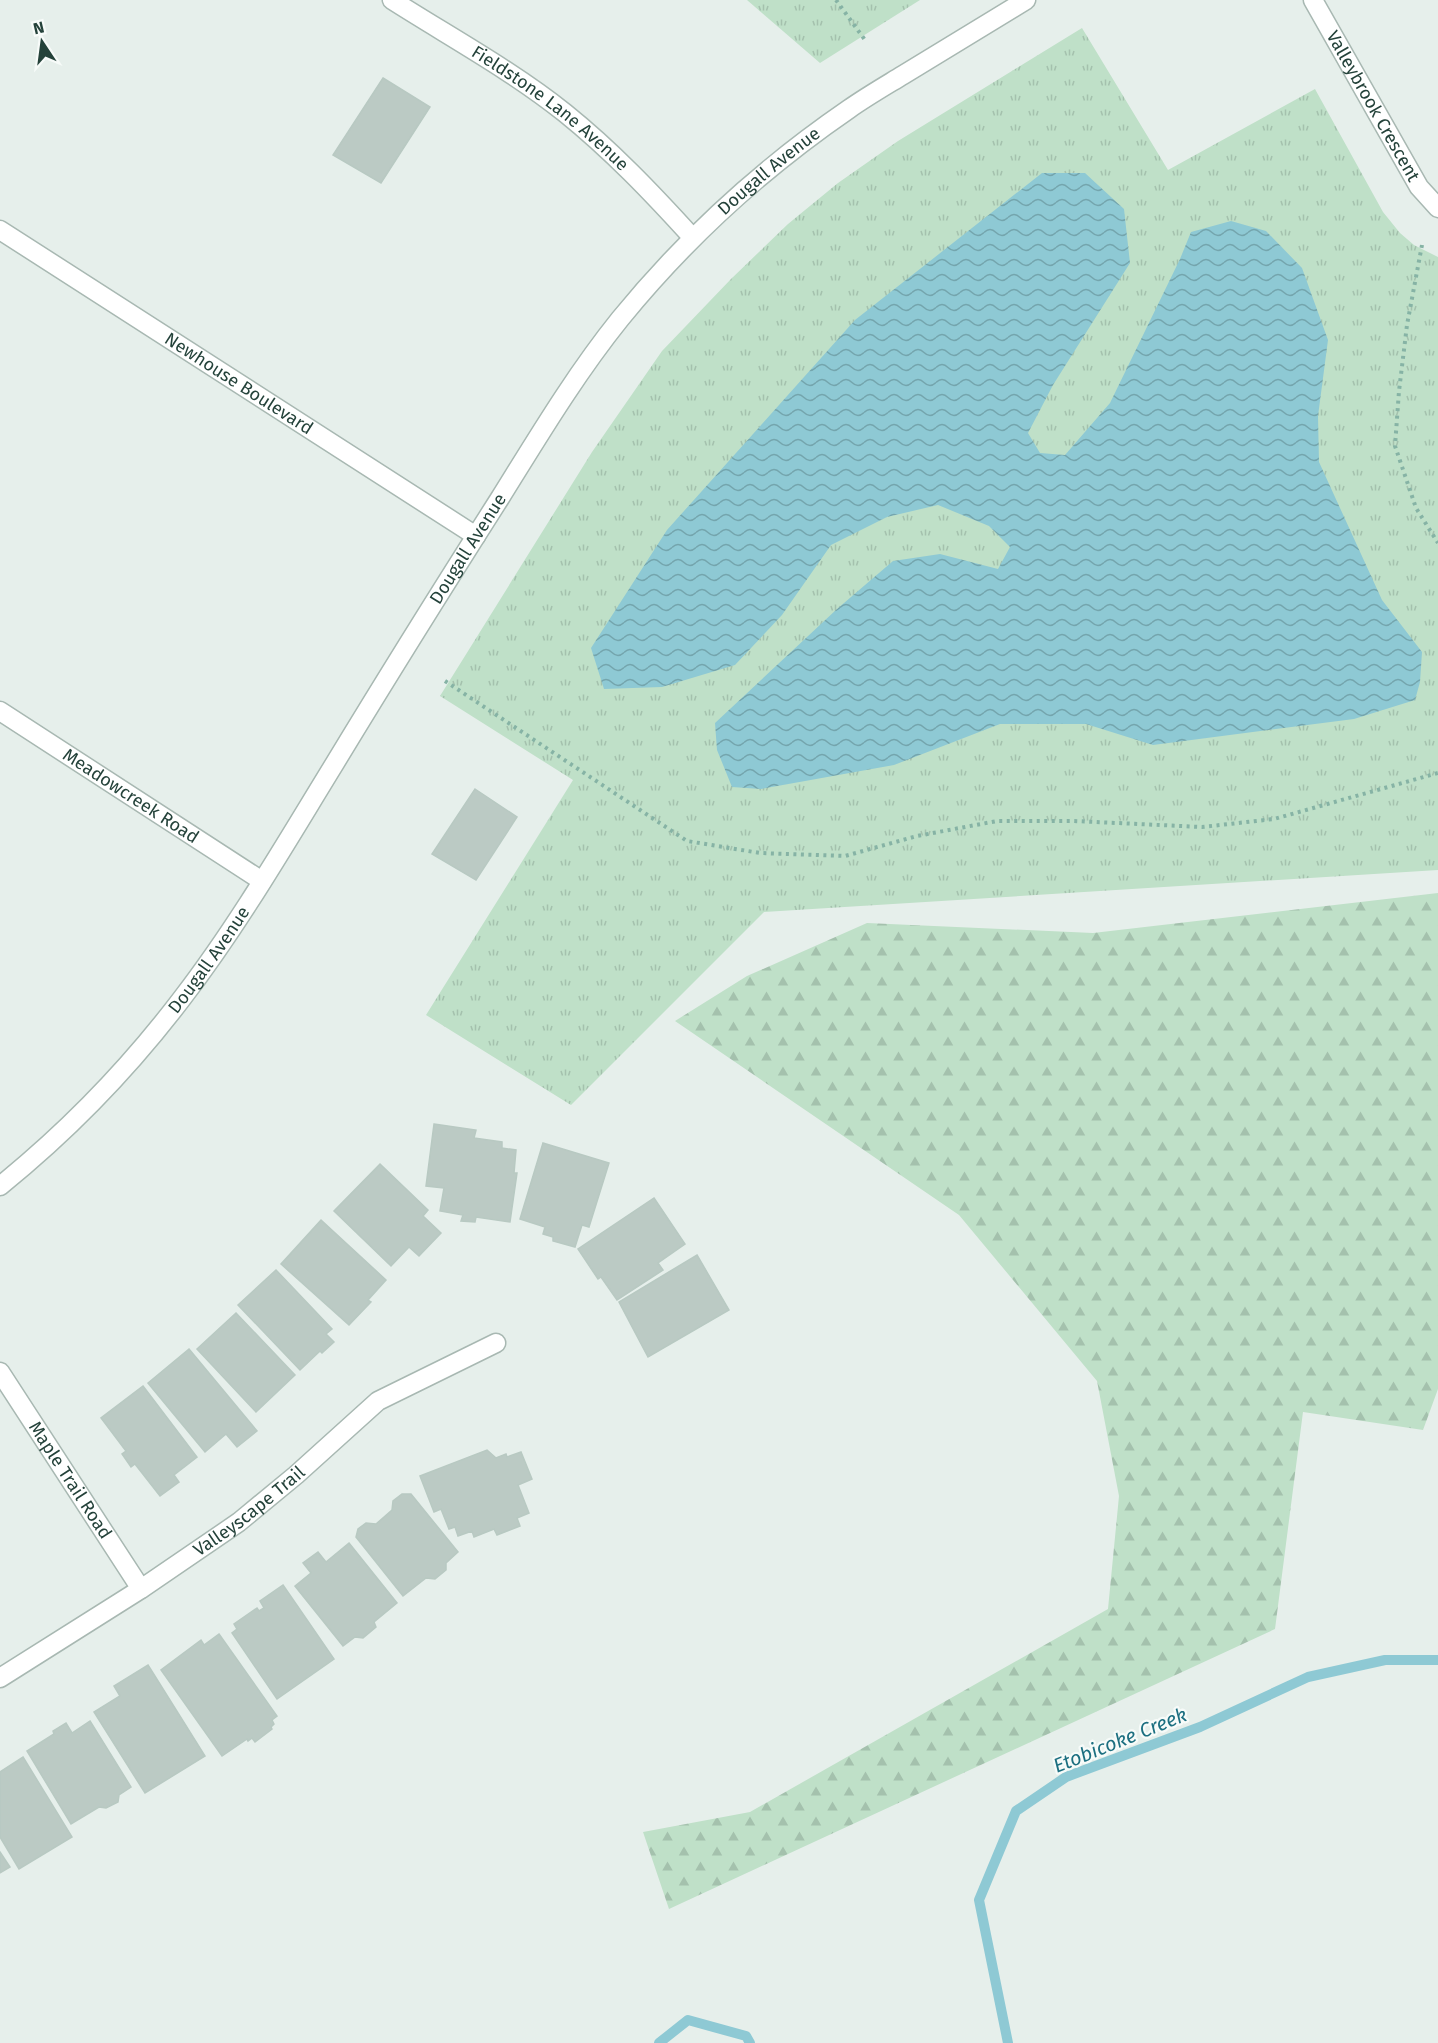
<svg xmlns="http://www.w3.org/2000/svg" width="1438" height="2043" viewBox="0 0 1438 2043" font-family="'Fira Sans',sans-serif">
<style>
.forest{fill:url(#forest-firs)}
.park{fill:url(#park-tufts)}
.water{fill:url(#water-waves)}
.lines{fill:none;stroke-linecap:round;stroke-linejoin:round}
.stream{stroke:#8ec9d4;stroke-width:10}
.building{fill:#bbcac4;stroke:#b8c9c2;stroke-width:1.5}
.minor-casing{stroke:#a8b8b2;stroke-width:21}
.path{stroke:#86b3a5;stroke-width:4;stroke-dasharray:3 4.5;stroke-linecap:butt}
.minor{stroke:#fff;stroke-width:18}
.labels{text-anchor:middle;stroke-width:4.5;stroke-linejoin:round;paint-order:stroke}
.street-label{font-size:18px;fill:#24423a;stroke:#f7fbf9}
.water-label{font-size:20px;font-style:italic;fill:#1c6f80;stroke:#f7fbf9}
</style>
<defs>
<pattern id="forest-firs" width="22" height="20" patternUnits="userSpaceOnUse" patternTransform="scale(1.5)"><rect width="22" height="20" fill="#bfe0c8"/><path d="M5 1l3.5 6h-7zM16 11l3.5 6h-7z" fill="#a4c1ad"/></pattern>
<pattern id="park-tufts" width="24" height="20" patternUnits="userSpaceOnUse" patternTransform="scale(1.5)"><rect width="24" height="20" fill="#bfe0c8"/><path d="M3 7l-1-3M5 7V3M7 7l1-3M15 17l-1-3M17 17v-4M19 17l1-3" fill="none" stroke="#a4c1ad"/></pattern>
<pattern id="water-waves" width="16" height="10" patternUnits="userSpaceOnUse" patternTransform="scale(1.5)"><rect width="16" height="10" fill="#8ec9d4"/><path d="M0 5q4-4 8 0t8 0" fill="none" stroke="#74a5ad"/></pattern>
</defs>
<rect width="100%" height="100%" fill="#e6efeb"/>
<polygon class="forest" points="1438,893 1438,1389 1423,1430 1303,1412 1275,1629 669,1909 643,1832 750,1812 1108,1609 1119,1496 1097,1381 959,1215 675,1021 747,976 867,923 1093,933"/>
<g class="park">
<polygon points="747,0 920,0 820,63"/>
<polygon points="1082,28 1168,170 1315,89 1383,212 1400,233 1414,245 1438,257 1438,870 764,912 571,1105 426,1015 573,780 440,696 592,452 662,351 731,279 788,224 838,183 898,141"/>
</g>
<polygon class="water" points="1042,173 1085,173 1124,209 1130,263 1053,385 1028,433 1040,453 1065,455 1110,403 1180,259 1191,232 1231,221 1266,231 1302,268 1328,340 1318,416 1319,462 1382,600 1422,652 1420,682 1415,700 1354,719 1153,745 1086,724 1000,724 894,765 761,789 732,787 717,750 715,723 837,609 893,561 940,554 998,569 1010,547 989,526 938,505 887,517 831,545 782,615 735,665 662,687 604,689 591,648 667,530 855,320"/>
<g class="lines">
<g class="stream">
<polyline points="659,2043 688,2020 746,2036 750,2043"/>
<polyline points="1008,2043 979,1900 1016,1811 1066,1777 1200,1727 1308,1677 1385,1660 1438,1660"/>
</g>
</g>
<g class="building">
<polygon points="383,78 430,107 381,183 333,155"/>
<polygon points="475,789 517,817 476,880 432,854"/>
<polygon points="434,1124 476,1130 474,1138 502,1142 502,1148 516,1150 514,1173 517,1173 510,1222 476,1217 475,1222 461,1221 463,1215 440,1211 444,1188 426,1186"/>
<polygon points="543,1143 609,1163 589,1227 582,1225 575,1247 553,1241 553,1237 543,1234 545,1227 520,1219"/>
<polygon points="380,1164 428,1210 423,1216 441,1233 419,1256 409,1247 391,1266 334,1211"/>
<polygon points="654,1198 685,1244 658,1263 663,1270 617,1300 601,1277 598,1279 578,1249"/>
<polygon points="321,1220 386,1280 368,1300 371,1302 349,1325 281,1264"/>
<polygon points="697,1255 729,1310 648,1357 619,1302"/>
<polygon points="276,1270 332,1329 326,1334 334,1342 322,1353 320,1351 300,1370 238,1305"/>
<polygon points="236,1313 295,1375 256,1412 197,1349"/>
<polygon points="189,1349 257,1431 237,1447 226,1434 205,1452 148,1383"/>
<polygon points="143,1386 197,1457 174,1475 179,1482 160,1496 135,1464 131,1467 122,1454 126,1451 101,1418"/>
<polygon points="487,1450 496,1458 506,1454 507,1457 521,1452 532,1479 518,1485 529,1513 517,1518 520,1526 497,1535 494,1529 474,1537 472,1531 458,1536 455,1527 449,1529 441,1509 434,1512 420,1476"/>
<polygon points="402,1494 411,1494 458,1552 446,1563 446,1570 435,1579 426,1578 403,1596 356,1537 358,1529 366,1523 376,1524 392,1510 393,1501"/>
<polygon points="349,1543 397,1603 374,1622 376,1627 363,1638 355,1637 343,1646 295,1586 311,1573 303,1563 318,1552 326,1562"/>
<polygon points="283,1585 334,1659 277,1699 232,1633 237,1629 234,1624 257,1608 259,1611 264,1608 260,1601"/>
<polygon points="219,1634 277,1716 272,1720 274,1724 271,1727 272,1729 255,1742 252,1738 248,1741 247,1739 222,1756 161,1670 201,1640 204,1645"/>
<polygon points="148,1665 205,1756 145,1793 94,1712 120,1696 114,1686"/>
<polygon points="90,1721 131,1787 119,1795 118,1802 106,1808 99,1807 71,1824 27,1751 54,1734 53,1731 66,1723 72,1733"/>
<polygon points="23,1757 72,1837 19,1869 0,1837 0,1772"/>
<polygon points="0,1852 10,1867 0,1873"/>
</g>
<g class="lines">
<defs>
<g id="minor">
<path id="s1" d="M392,0C450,37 511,70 565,113C611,150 652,193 692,237"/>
<path id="s2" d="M1313,0L1419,187L1438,208"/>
<path id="s3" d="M0,230L476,536"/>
<path id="s4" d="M0,711L262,881"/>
<path id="s5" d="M0,1186C68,1131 130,1067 183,997C239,924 287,841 335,763C389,674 444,586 500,498C538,437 575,375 620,319C686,238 763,168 849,109C866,97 885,86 903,75C944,50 985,25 1026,0"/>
<path id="s6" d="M0,1372L141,1589"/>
<path id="s7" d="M0,1678L141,1589L239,1522L296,1475L378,1401L496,1343"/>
</g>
</defs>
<use href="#minor" class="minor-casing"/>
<g class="path">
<polyline points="836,0 865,40"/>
<polyline points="1422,245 1407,325 1399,391 1395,446 1416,508 1438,543"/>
<polyline points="445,681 687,841 760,853 845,856 917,836 997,821 1074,821 1202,827 1274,819 1438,773"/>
</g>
<use href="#minor" class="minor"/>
</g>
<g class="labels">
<g class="street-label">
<text dy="6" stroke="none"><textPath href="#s2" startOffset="122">Valleybrook Crescent</textPath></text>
<text dy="6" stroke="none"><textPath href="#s1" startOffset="192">Fieldstone Lane Avenue</textPath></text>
<text dy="6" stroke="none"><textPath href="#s5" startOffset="1281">Dougall Avenue</textPath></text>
<text dy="6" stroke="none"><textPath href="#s3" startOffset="284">Newhouse Boulevard</textPath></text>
<text dy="6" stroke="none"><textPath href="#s5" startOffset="795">Dougall Avenue</textPath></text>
<text dy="6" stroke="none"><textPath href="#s4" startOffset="156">Meadowcreek Road</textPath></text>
<text dy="6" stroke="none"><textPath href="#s5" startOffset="309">Dougall Avenue</textPath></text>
<text dy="6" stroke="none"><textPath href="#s6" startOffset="129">Maple Trail Road</textPath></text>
<text dy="6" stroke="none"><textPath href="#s7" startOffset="300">Valleyscape Trail</textPath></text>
</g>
<g class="water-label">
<text transform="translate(1120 1740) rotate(-22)" y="7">Etobicoke Creek</text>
</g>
</g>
<g transform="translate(42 42) rotate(347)" stroke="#f7fbf9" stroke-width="4.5" paint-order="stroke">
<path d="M0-4.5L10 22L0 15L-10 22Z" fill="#24423a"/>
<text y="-9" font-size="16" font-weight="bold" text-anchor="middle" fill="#24423a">N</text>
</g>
</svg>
